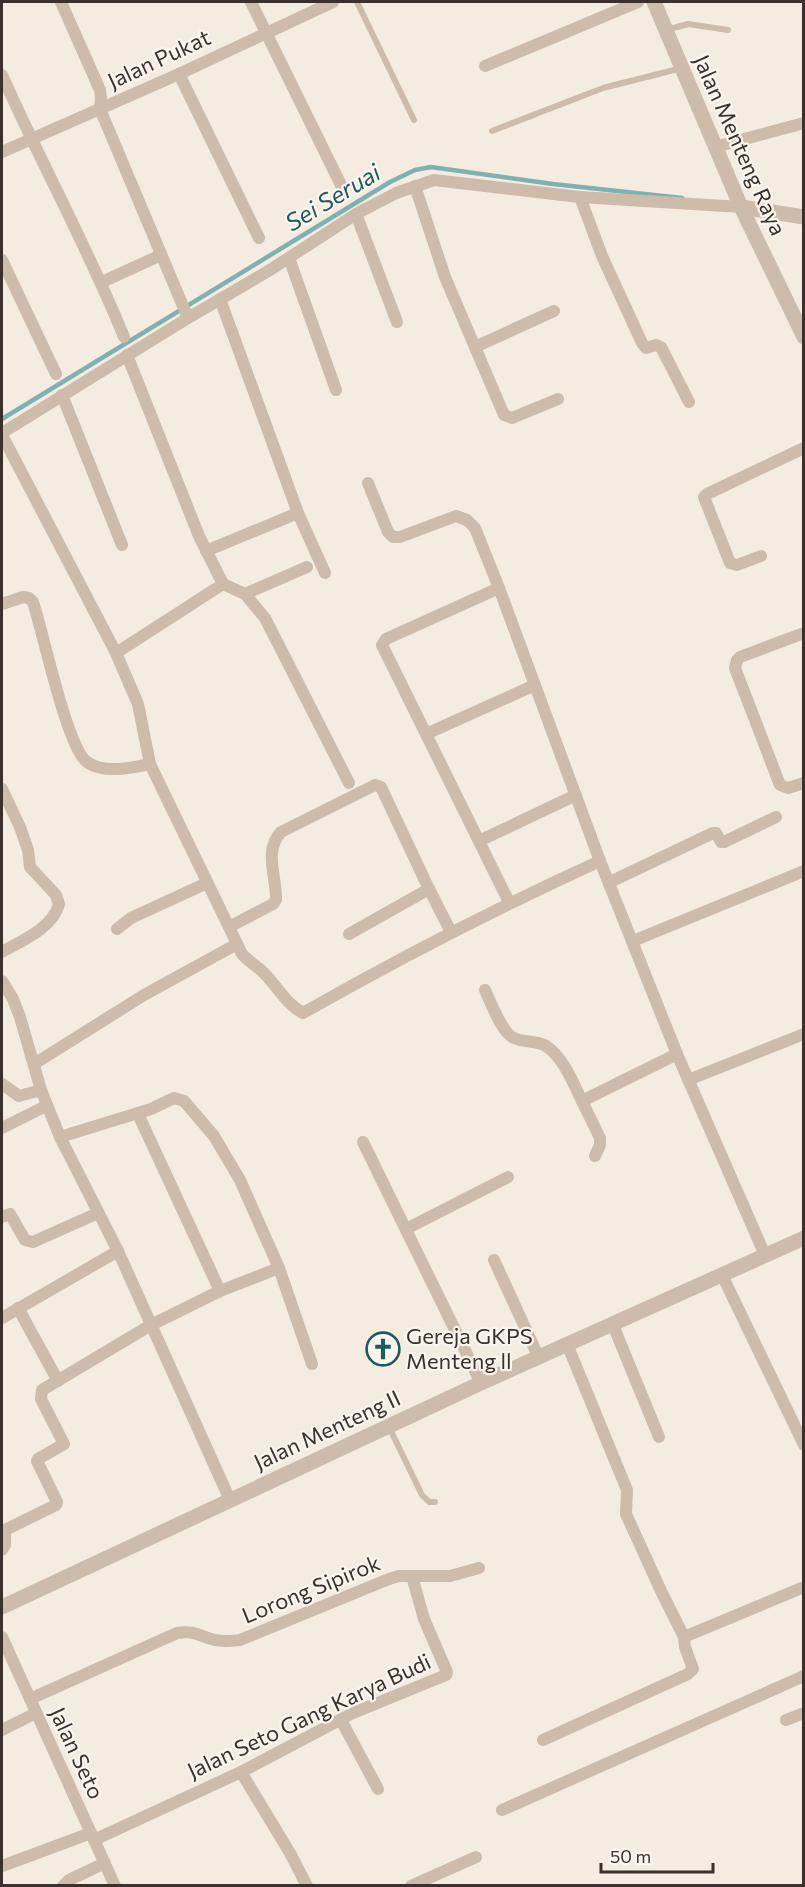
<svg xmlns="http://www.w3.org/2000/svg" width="805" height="1887" viewBox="0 0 805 1887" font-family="Commissioner,sans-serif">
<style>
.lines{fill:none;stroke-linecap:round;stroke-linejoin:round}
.stream{stroke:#7fb0b2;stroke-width:4.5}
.service{stroke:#cdbbac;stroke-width:6}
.minor{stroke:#cdbbac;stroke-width:12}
.tertiary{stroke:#cdbbac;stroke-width:15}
.labels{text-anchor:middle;stroke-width:4.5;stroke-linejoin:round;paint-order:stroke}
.street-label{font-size:22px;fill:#3b302b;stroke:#fbf5ee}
.poi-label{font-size:22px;fill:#3b302b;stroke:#fbf5ee;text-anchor:start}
.water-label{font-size:24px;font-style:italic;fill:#1f5a5e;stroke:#fbf5ee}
</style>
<rect width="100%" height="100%" fill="#f4ebe1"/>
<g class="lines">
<polyline class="stream" points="2,419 390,182 415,170 431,167 553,184 682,198"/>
<g class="service">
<polyline points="357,2 414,120"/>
<polyline points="666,30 688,24 728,30"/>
<polyline points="492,131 603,88 682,68"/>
<polyline points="389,1427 422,1495 429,1502 435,1502"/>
</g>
<g class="minor">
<polyline points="61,2 100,90 101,98 100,109 188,318"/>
<polyline points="251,2 342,187"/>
<polyline points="485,66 638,2"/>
<polyline points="179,74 259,238"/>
<path d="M2,75C41,163 88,248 124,337"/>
<polyline points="715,147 804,123"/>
<polyline points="2,152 179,74 333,2"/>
<polyline points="415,186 445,277 504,415 512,418 558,399"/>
<polyline points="580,197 602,256 642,343 646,348 656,345 661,347 689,402"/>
<polyline points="356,214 397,322"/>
<polyline points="289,258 336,390"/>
<polyline points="2,260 56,374"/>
<polyline points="102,282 161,255"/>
<polyline points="220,299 298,513 325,573"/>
<polyline points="475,347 554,311"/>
<polyline points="127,355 199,536 223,584"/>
<polyline points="62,395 122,545"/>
<polyline points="2,433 188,318 270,270 356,214 396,193 434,180 580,197 741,207"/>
<polyline points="2,435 116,653 223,584 245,594 265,618 349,783"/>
<polyline points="368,483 388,532 393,537 400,537 456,516 467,520 475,528 499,588 600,861 677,1054 765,1255"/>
<polyline points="206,551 298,513"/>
<polyline points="761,556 737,565 730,563 704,497 707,494 804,448"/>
<polyline points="499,588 386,639 382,645 509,902"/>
<polyline points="245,594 307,567"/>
<path d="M2,604L23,597L29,598L33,602C43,632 67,748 87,762C104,774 130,768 150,764"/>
<polyline points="804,633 740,657 737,660 735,668 780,785 788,788 804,783"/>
<path d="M116,653L138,704L150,764L242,954C249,962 257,966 264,973C278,987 285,1003 303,1013C400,958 499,907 600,861"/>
<polyline points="426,734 535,685"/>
<path d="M2,789L20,827L28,850L30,867L56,895L59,904C53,928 21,941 2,952"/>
<polyline points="479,841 576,795"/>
<polyline points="610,882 713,833 716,833 721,842 724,842 776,817"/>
<path d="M229,927L273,904L276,900C277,878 263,851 281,832L375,785L381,787L429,889L451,932"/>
<polyline points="117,929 131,918 207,883"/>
<polyline points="349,934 429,889"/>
<polyline points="633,941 804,871"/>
<polyline points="2,981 13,999 20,1017 41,1090 60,1137 118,1251 230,1500"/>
<path d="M485,990C491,1003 502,1033 514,1038C524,1043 536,1040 546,1046C564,1058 573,1083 582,1101L677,1054"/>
<polyline points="34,1064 144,995 237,944"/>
<polyline points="688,1080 804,1034"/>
<polyline points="2,1084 19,1096 41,1090"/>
<polyline points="582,1101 600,1138 600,1145 595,1156"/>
<polyline points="138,1114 220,1291"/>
<polyline points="2,1128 46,1106"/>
<polyline points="60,1137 151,1109 174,1098 184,1101 214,1136 240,1180 279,1268 312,1364"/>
<polyline points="363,1142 481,1383"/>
<polyline points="2,1217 10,1214 25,1240 33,1242 98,1213"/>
<polyline points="406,1229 508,1177"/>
<polyline points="494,1260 539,1358"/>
<polyline points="722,1275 804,1445"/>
<polyline points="18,1308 58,1381"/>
<polyline points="2,1318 118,1251"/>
<polyline points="613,1325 659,1437"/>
<polyline points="2,1550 5,1545 5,1530 56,1505 57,1502 37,1461 38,1459 64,1444 41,1399 42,1390 151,1325 220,1291 279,1268"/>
<polyline points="2,1637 115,1886"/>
<polyline points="684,1637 804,1587"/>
<path d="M30,1699L177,1633C194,1630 199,1636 215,1640C223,1642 231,1641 240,1640L389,1579L399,1576H450L479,1568"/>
<polyline points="341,1720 378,1789"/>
<polyline points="786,1720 804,1713"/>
<polyline points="2,1730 36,1713"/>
<polyline points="543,1740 688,1674 693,1669 685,1647 684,1637 662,1593 626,1514 627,1490 567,1344"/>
<polyline points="241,1772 290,1853 307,1886"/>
<polyline points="502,1810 804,1676"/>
<polyline points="94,1840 241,1772 353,1713 446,1675 447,1672 424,1619 412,1576"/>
<polyline points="2,1866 91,1833"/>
<polyline points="63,1886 69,1880 105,1863"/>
<polyline points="411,1886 476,1857"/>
</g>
<g class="tertiary">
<polyline points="654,2 741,207 804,337"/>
<polyline points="741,207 804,217"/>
<polyline points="2,1607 481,1383 804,1238"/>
</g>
</g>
<defs>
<symbol id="church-ring" viewBox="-11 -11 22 22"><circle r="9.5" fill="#fbf5ee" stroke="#1f5a5e" stroke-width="1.5"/><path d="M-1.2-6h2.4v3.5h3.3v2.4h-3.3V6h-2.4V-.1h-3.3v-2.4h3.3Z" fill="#1f5a5e"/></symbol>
</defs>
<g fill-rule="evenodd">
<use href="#church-ring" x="364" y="1330" width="38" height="38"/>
</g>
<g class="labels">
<g class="street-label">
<text transform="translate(159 59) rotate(-25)" y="8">Jalan Pukat</text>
<text transform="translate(740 145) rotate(66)" y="8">Jalan Menteng Raya</text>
<text transform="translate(327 1430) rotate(-25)" y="8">Jalan Menteng II</text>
<text transform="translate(311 1589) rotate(-22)" y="8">Lorong Sipirok</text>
<text transform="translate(309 1716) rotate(-25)" y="8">Jalan Seto Gang Karya Budi</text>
<text transform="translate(77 1753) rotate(65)" y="8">Jalan Seto</text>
</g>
<g class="poi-label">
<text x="406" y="1344">Gereja GKPS<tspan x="406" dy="25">Menteng ll</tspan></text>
</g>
<g class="water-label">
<text transform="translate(333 198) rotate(-31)" y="8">Sei Seruai</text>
</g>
</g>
<rect width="805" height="1887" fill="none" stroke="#3b302b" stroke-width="6"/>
<path d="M601 1863v9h112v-9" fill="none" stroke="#3b302b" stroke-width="3"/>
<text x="610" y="1863" font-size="18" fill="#3b302b" stroke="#fbf5ee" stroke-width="4.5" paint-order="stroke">50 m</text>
</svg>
